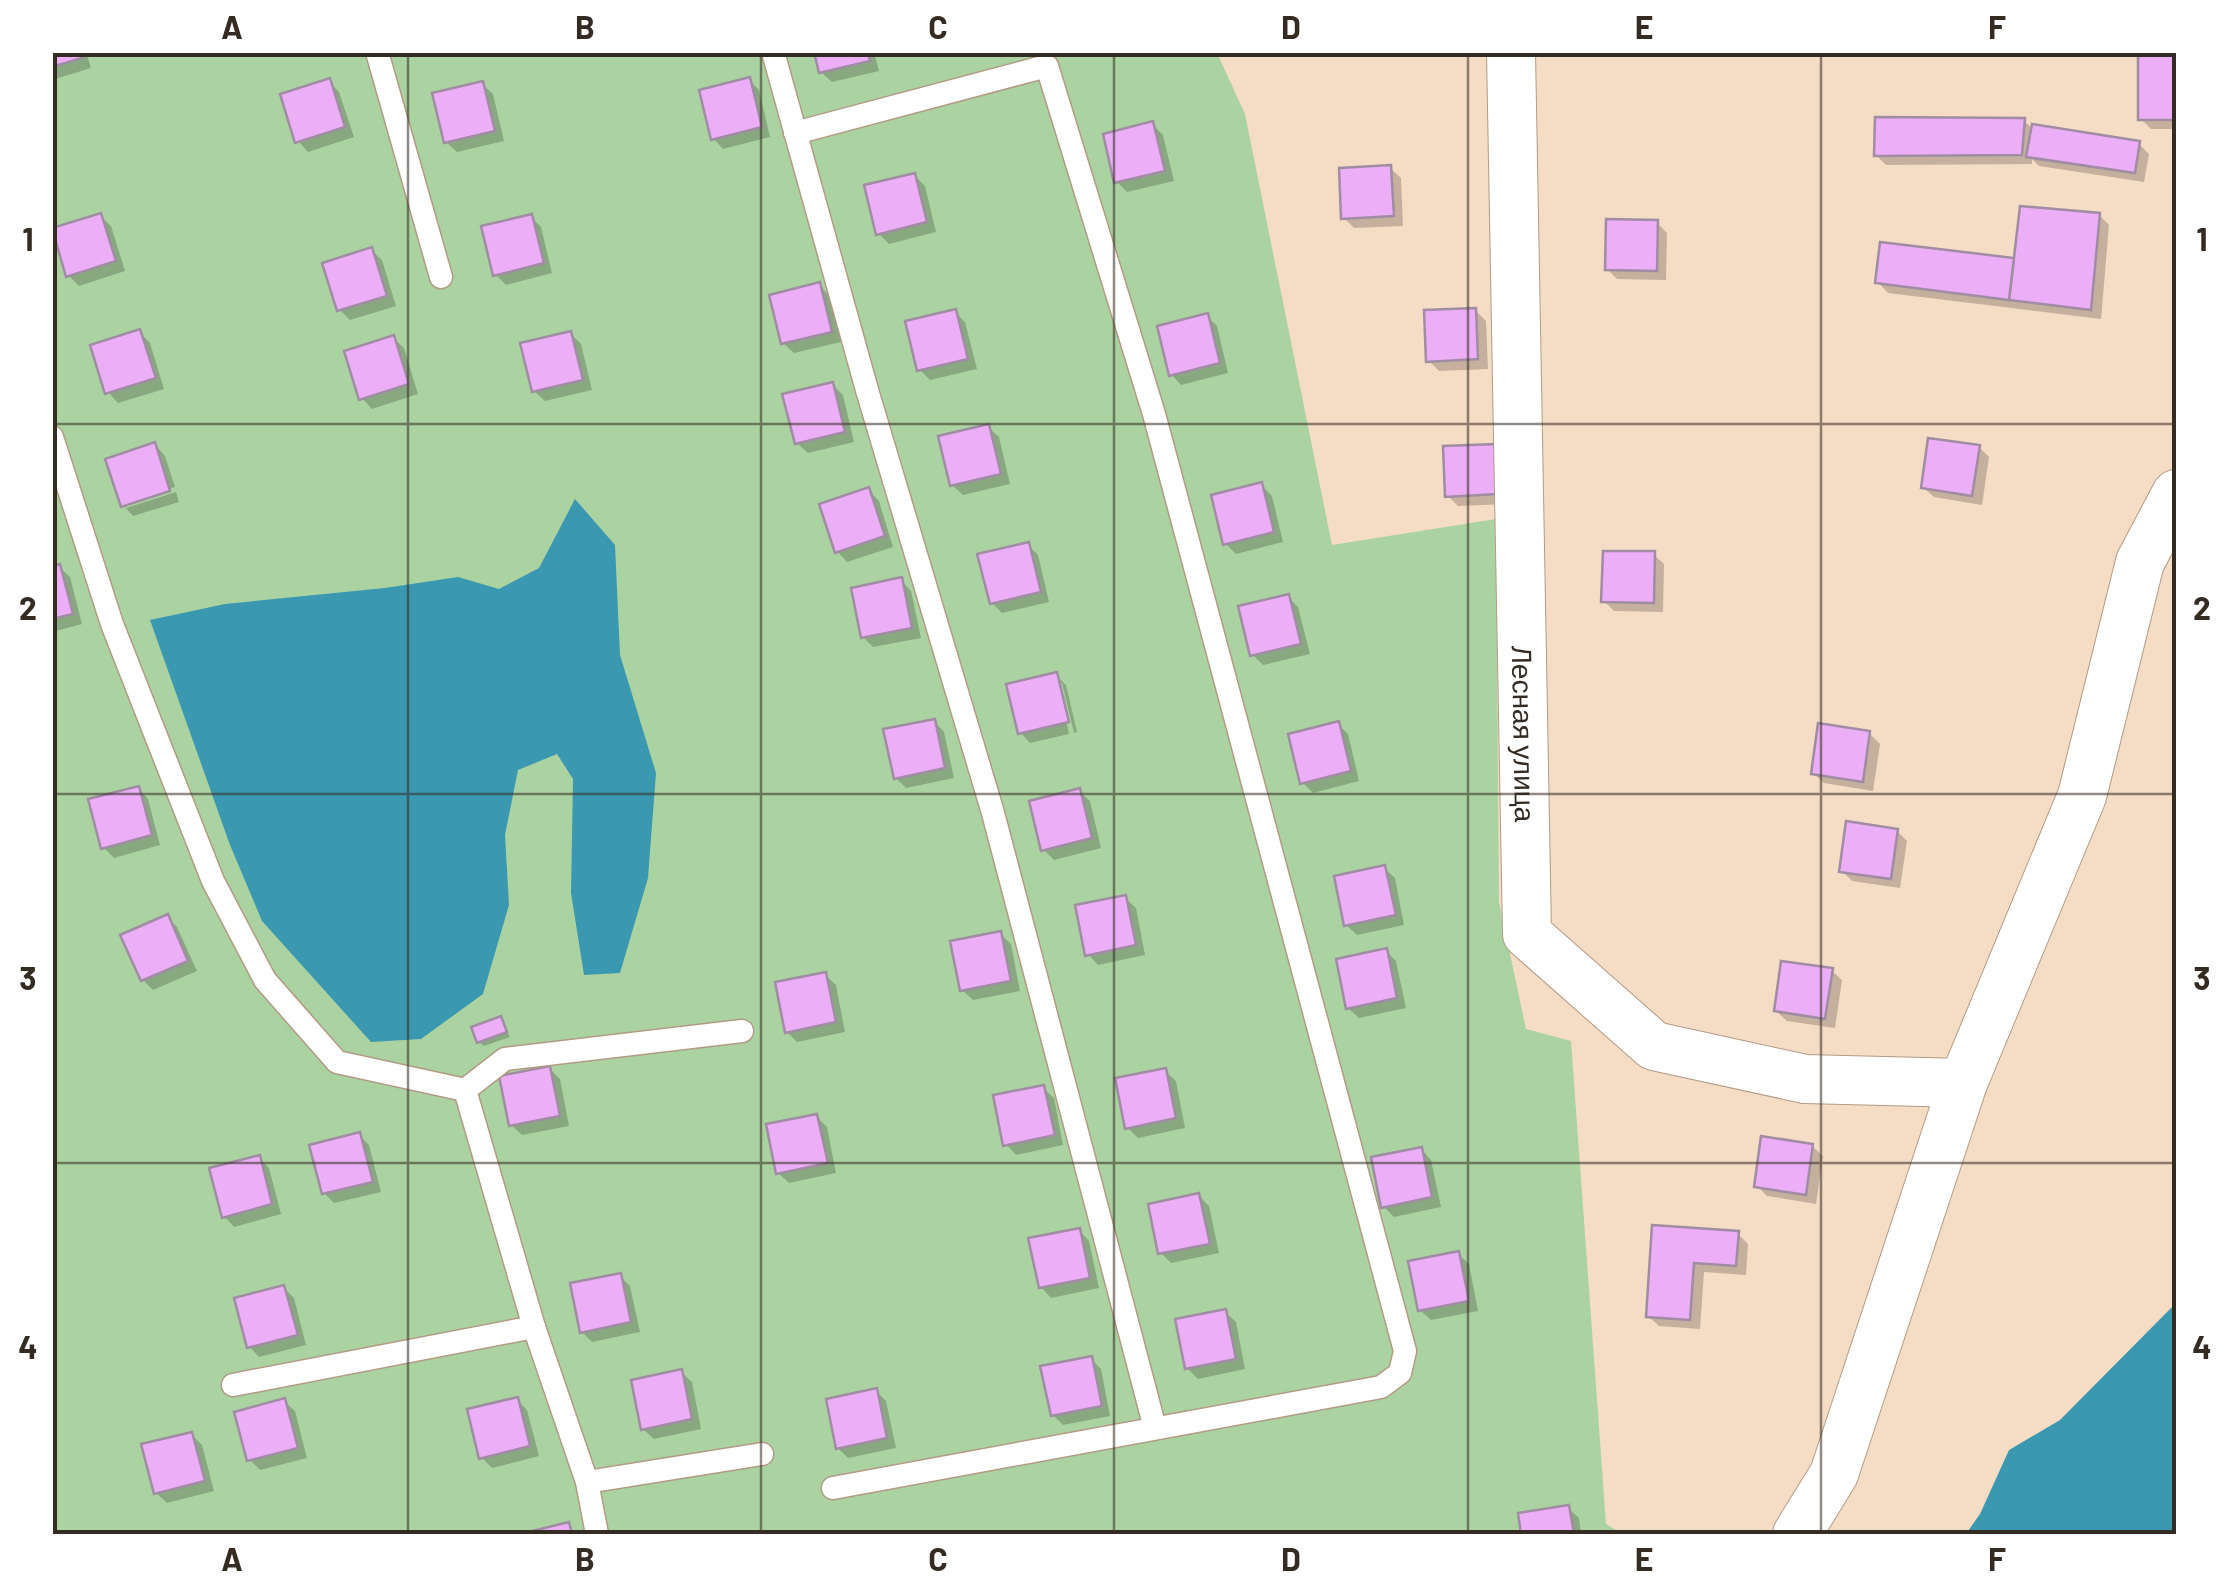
<svg xmlns="http://www.w3.org/2000/svg" width="2229" height="1587" viewBox="0 0 2229 1587" font-family="Barlow,sans-serif">
<style>
.green{fill:#abd3a1}
.water{fill:#3b98b1}
.shadow{fill:#0003}
.building{fill:#ecaef6;stroke:#a08ca3;stroke-width:2.5}
.lines{fill:none;stroke-linecap:round;stroke-linejoin:round}
.lane-casing{stroke:#b29b85;stroke-width:25}
.street-casing{stroke:#b29b85;stroke-width:50}
.lane{stroke:#fff;stroke-width:22}
.street{stroke:#fff;stroke-width:48}
.grid{fill:none;stroke:#342b22;stroke-width:2.5;stroke-opacity:0.55}
.labels{text-anchor:middle;stroke-width:9;stroke-linejoin:round;paint-order:stroke}
.street-label{font-size:28px;fill:#342b22;stroke:#fff}
.neatline{fill:none;stroke:#342b22;stroke-width:4}
.grid-label{font-size:32px;text-anchor:middle;font-weight:bold;fill:#342b22}
</style>
<rect width="100%" height="100%" fill="#f5dcc5"/>
<polygon class="green" points="52,53 1217,53 1245,114 1332,545 1496,519 1499,902 1526,1029 1571,1041 1606,1524 1623,1534 53,1534"/>
<g class="water">
<polygon points="575,499 615,545 620,655 656,773 648,878 620,973 584,975 571,893 573,779 557,754 518,770 505,835 509,905 483,994 421,1039 371,1042 262,921 230,845 150,620 225,604 385,588 458,577 499,589 539,568"/>
<polygon points="2176,1303 2176,1534 1966,1534 1980,1514 2009,1450 2060,1420"/>
</g>
<g class="shadow">
<polygon points="52,52 86,52 91,68 52,80"/>
<polygon points="817,52 874,52 879,71 832,82 821,72"/>
<polygon points="2141,52 2176,52 2176,129 2151,129 2141,119"/>
<polygon points="749,80 759,90 770,137 723,149 713,138"/>
<polygon points="329,81 339,92 354,137 308,152 298,141"/>
<polygon points="482,84 493,94 504,141 457,152 446,142"/>
<polygon points="2024,121 2033,129 2138,143 2149,154 2144,182 2039,166 2032,159 2032,164 1886,165 1876,155"/>
<polygon points="1152,124 1163,135 1174,181 1127,192 1117,182"/>
<polygon points="1390,168 1401,178 1403,226 1354,228 1344,218"/>
<polygon points="914,175 925,186 936,232 889,244 879,234"/>
<polygon points="2099,215 2109,225 2101,319 1888,293 1878,282 2016,261"/>
<polygon points="100,216 111,226 125,271 79,286 69,276"/>
<polygon points="531,217 541,227 552,273 506,285 495,274"/>
<polygon points="1657,223 1667,233 1666,280 1617,279 1607,269"/>
<polygon points="371,250 382,260 396,306 350,320 340,310"/>
<polygon points="819,285 829,295 841,342 794,353 783,343"/>
<polygon points="1475,310 1486,321 1488,369 1439,371 1429,361"/>
<polygon points="955,312 965,322 977,369 930,380 919,369"/>
<polygon points="1207,316 1217,326 1228,373 1181,385 1171,374"/>
<polygon points="139,332 150,343 164,389 118,403 108,392"/>
<polygon points="570,333 581,344 592,390 545,401 534,391"/>
<polygon points="393,338 404,348 418,394 372,409 362,398"/>
<polygon points="833,385 843,395 854,442 808,453 797,443"/>
<polygon points="988,427 999,437 1010,484 963,495 952,485"/>
<polygon points="155,445 165,456 175,487 126,503 126,508 176,492 179,502 133,516 123,505"/>
<polygon points="1979,447 1989,457 1982,505 1934,497 1923,487"/>
<polygon points="1446,449 1507,504 1458,506 1448,496"/>
<polygon points="1261,485 1272,496 1283,542 1236,554 1226,544"/>
<polygon points="868,490 879,501 893,547 847,562 837,551"/>
<polygon points="1028,545 1038,555 1049,602 1002,613 992,603"/>
<polygon points="1653,554 1664,564 1663,612 1614,611 1604,601"/>
<polygon points="59,567 70,577 82,624 52,632 52,569"/>
<polygon points="901,580 911,591 921,638 873,647 863,637"/>
<polygon points="1288,597 1298,607 1310,654 1263,665 1252,654"/>
<polygon points="1056,675 1066,685 1077,732 1074,733 1062,683 1057,683 1069,734 1030,743 1020,732"/>
<polygon points="934,721 944,732 954,778 906,788 896,778"/>
<polygon points="1338,724 1348,734 1359,781 1313,793 1302,782"/>
<polygon points="1869,733 1880,744 1873,791 1824,783 1813,773"/>
<polygon points="138,788 148,799 160,845 114,858 103,847"/>
<polygon points="1079,791 1090,801 1101,848 1054,860 1043,849"/>
<polygon points="1897,831 1907,841 1900,888 1852,881 1842,871"/>
<polygon points="1384,868 1395,878 1404,925 1357,935 1346,925"/>
<polygon points="1125,898 1136,908 1145,955 1098,965 1088,954"/>
<polygon points="167,917 177,927 197,971 153,990 143,980"/>
<polygon points="1000,934 1011,944 1020,991 973,1000 962,990"/>
<polygon points="1386,951 1396,961 1406,1008 1359,1018 1348,1008"/>
<polygon points="1831,970 1842,980 1835,1028 1787,1021 1776,1011"/>
<polygon points="825,975 836,985 845,1032 797,1042 787,1032"/>
<polygon points="500,1019 510,1037 484,1046 479,1042"/>
<polygon points="550,1069 560,1079 569,1126 522,1135 511,1125"/>
<polygon points="1165,1071 1176,1081 1185,1128 1138,1138 1127,1127"/>
<polygon points="1043,1088 1054,1098 1063,1145 1016,1155 1006,1144"/>
<polygon points="817,1117 827,1127 836,1173 789,1183 778,1173"/>
<polygon points="359,1135 369,1145 381,1192 334,1203 324,1193"/>
<polygon points="1812,1146 1823,1156 1816,1204 1767,1196 1757,1186"/>
<polygon points="1421,1149 1431,1160 1441,1207 1394,1217 1383,1206"/>
<polygon points="259,1158 269,1168 281,1214 234,1227 224,1216"/>
<polygon points="1199,1196 1209,1206 1219,1253 1171,1263 1161,1253"/>
<polygon points="1654,1228 1738,1234 1748,1244 1746,1275 1704,1272 1700,1329 1659,1326 1648,1316"/>
<polygon points="1079,1230 1089,1241 1099,1288 1051,1298 1041,1287"/>
<polygon points="1458,1254 1469,1264 1478,1311 1431,1320 1420,1310"/>
<polygon points="620,1276 630,1286 640,1332 592,1342 582,1332"/>
<polygon points="284,1288 294,1298 306,1345 259,1357 249,1346"/>
<polygon points="1225,1312 1236,1322 1245,1369 1198,1379 1187,1368"/>
<polygon points="1091,1359 1101,1369 1110,1416 1063,1425 1053,1415"/>
<polygon points="681,1372 692,1382 701,1429 654,1439 643,1429"/>
<polygon points="876,1391 886,1401 896,1448 848,1458 838,1448"/>
<polygon points="517,1400 527,1410 539,1456 492,1468 482,1458"/>
<polygon points="284,1401 295,1411 307,1458 260,1470 250,1460"/>
<polygon points="192,1435 202,1445 214,1491 167,1503 156,1493"/>
<polygon points="1568,1508 1579,1518 1581,1534 1524,1534 1520,1515"/>
</g>
<g class="building">
<polygon points="52,52 80,52 82,58 52,67"/>
<polygon points="814,52 868,52 870,61 819,73"/>
<rect x="2138" y="52" width="38" height="68"/>
<polygon points="750,77 762,127 711,140 699,90"/>
<polygon points="330,78 345,127 295,143 280,94"/>
<polygon points="483,81 495,131 444,143 432,93"/>
<polygon points="1875,117 2025,118 2022,155 1874,156"/>
<polygon points="1153,121 1165,171 1114,183 1103,134"/>
<polygon points="2032,124 2140,141 2135,173 2026,157"/>
<polygon points="1391,165 1394,216 1341,219 1339,168"/>
<polygon points="915,173 927,222 876,235 864,185"/>
<polygon points="2020,206 2100,213 2091,310 2009,300"/>
<polygon points="101,213 116,261 66,277 52,228"/>
<polygon points="532,214 544,263 493,276 481,226"/>
<polygon points="1606,219 1658,220 1657,271 1605,270"/>
<polygon points="1880,242 2014,258 2009,300 1875,283"/>
<polygon points="372,247 387,296 337,311 322,263"/>
<polygon points="820,282 832,332 781,344 769,295"/>
<polygon points="1476,308 1478,359 1426,362 1424,310"/>
<polygon points="956,309 968,359 917,371 905,321"/>
<polygon points="1208,313 1220,363 1169,376 1157,326"/>
<polygon points="140,329 156,378 105,394 90,345"/>
<polygon points="571,331 583,380 532,392 520,343"/>
<polygon points="394,335 409,384 359,400 344,351"/>
<polygon points="833,382 845,432 795,444 782,394"/>
<polygon points="989,424 1001,474 950,486 938,436"/>
<polygon points="1928,438 1980,445 1972,496 1921,488"/>
<polygon points="155,442 170,491 121,507 105,459"/>
<polygon points="1496,444 1498,494 1445,497 1443,446"/>
<polygon points="1262,482 1274,532 1223,545 1211,495"/>
<polygon points="869,487 885,536 835,553 819,504"/>
<polygon points="1029,542 1041,592 990,604 977,554"/>
<polygon points="1603,551 1655,551 1654,603 1601,602"/>
<polygon points="60,564 73,614 52,619 52,566"/>
<polygon points="902,577 912,628 861,638 851,588"/>
<polygon points="1289,594 1301,644 1250,656 1238,606"/>
<polygon points="1057,672 1069,722 1018,734 1006,684"/>
<polygon points="935,719 945,768 894,779 883,729"/>
<polygon points="1339,721 1351,771 1300,784 1288,734"/>
<polygon points="1818,723 1870,731 1863,782 1811,774"/>
<polygon points="139,786 152,835 101,849 88,799"/>
<polygon points="1080,788 1092,838 1041,851 1029,801"/>
<polygon points="1846,821 1898,829 1891,879 1839,872"/>
<polygon points="1385,865 1396,915 1344,926 1334,876"/>
<polygon points="1126,895 1136,945 1085,956 1075,905"/>
<polygon points="168,914 188,961 141,981 120,935"/>
<polygon points="1001,931 1011,981 960,991 950,941"/>
<polygon points="1387,948 1397,998 1346,1009 1336,959"/>
<polygon points="1781,961 1833,968 1825,1019 1774,1011"/>
<polygon points="826,972 836,1022 785,1033 775,982"/>
<polygon points="501,1016 507,1032 477,1043 471,1027"/>
<polygon points="550,1066 560,1116 509,1126 499,1076"/>
<polygon points="1166,1068 1176,1118 1125,1129 1115,1078"/>
<polygon points="1044,1085 1055,1135 1003,1146 993,1095"/>
<polygon points="817,1114 828,1163 776,1174 766,1124"/>
<polygon points="360,1132 373,1182 322,1194 309,1145"/>
<polygon points="1761,1136 1813,1144 1806,1195 1754,1187"/>
<polygon points="1422,1147 1432,1197 1381,1208 1371,1157"/>
<polygon points="260,1155 272,1204 222,1218 209,1168"/>
<polygon points="1199,1193 1210,1244 1158,1254 1148,1204"/>
<polygon points="1652,1225 1739,1231 1736,1266 1694,1263 1690,1320 1646,1317"/>
<polygon points="1080,1228 1090,1278 1039,1288 1028,1238"/>
<polygon points="1459,1251 1469,1301 1418,1311 1408,1261"/>
<polygon points="621,1273 631,1322 580,1333 570,1283"/>
<polygon points="284,1285 298,1335 247,1348 234,1298"/>
<polygon points="1226,1309 1236,1359 1185,1369 1175,1319"/>
<polygon points="1092,1356 1102,1406 1051,1416 1040,1366"/>
<polygon points="682,1369 692,1419 641,1430 631,1380"/>
<polygon points="877,1388 887,1438 836,1449 826,1399"/>
<polygon points="518,1397 530,1446 479,1459 467,1409"/>
<polygon points="285,1398 298,1448 247,1461 234,1412"/>
<polygon points="192,1432 205,1481 154,1494 141,1444"/>
<polygon points="1569,1505 1574,1534 1521,1534 1518,1513"/>
<polygon points="569,1522 572,1534 520,1534"/>
</g>
<g class="lines">
<defs>
<g id="lane">
<polyline points="377,52 441,277"/>
<polyline points="773,52 867,390 993,813 1155,1428"/>
<polyline points="795,133 1047,66 1154,414 1405,1351 1400,1373 1381,1387 833,1488"/>
<polyline points="52,437 112,624 213,881 265,980 337,1062 465,1090"/>
<polyline points="465,1090 534,1327 587,1482 597,1534"/>
<polyline points="465,1090 505,1059 742,1031"/>
<polyline points="233,1385 534,1327"/>
<polyline points="587,1482 762,1454"/>
</g>
<g id="street">
<path id="s1" d="M1511,52L1527,934L1654,1046L1805,1079L1963,1083"/>
<polyline points="1797,1534 1834,1474 1963,1083 2082,796 2140,562 2176,494"/>
</g>
</defs>
<use href="#lane" class="lane-casing"/>
<use href="#street" class="street-casing"/>
<use href="#lane" class="lane"/>
<use href="#street" class="street"/>
</g>
<path class="grid" d="M408,52V1534M761,52V1534M1114,52V1534M1468,52V1534M1821,52V1534M52,424H2176M52,794H2176M52,1163H2176"/>
<g class="labels">
<g class="street-label">
<text dy="10" stroke="none"><textPath href="#s1" startOffset="682">Лесная улица</textPath></text>
</g>
</g>
<rect width="2229" height="1587" fill="none" stroke="#ffffff" stroke-width="110"/>
<rect x="55" y="55" width="2119" height="1477" class="neatline"/>
<g class="grid-label">
<text x="232" y="39">A</text>
<text x="585" y="39">B</text>
<text x="938" y="39">C</text>
<text x="1291" y="39">D</text>
<text x="1644" y="39">E</text>
<text x="1997" y="39">F</text>
<text x="28" y="251">1</text>
<text x="2202" y="251">1</text>
<text x="28" y="620">2</text>
<text x="2202" y="620">2</text>
<text x="28" y="990">3</text>
<text x="2202" y="990">3</text>
<text x="28" y="1359">4</text>
<text x="2202" y="1359">4</text>
<text x="232" y="1571">A</text>
<text x="585" y="1571">B</text>
<text x="938" y="1571">C</text>
<text x="1291" y="1571">D</text>
<text x="1644" y="1571">E</text>
<text x="1997" y="1571">F</text>
</g>
</svg>
